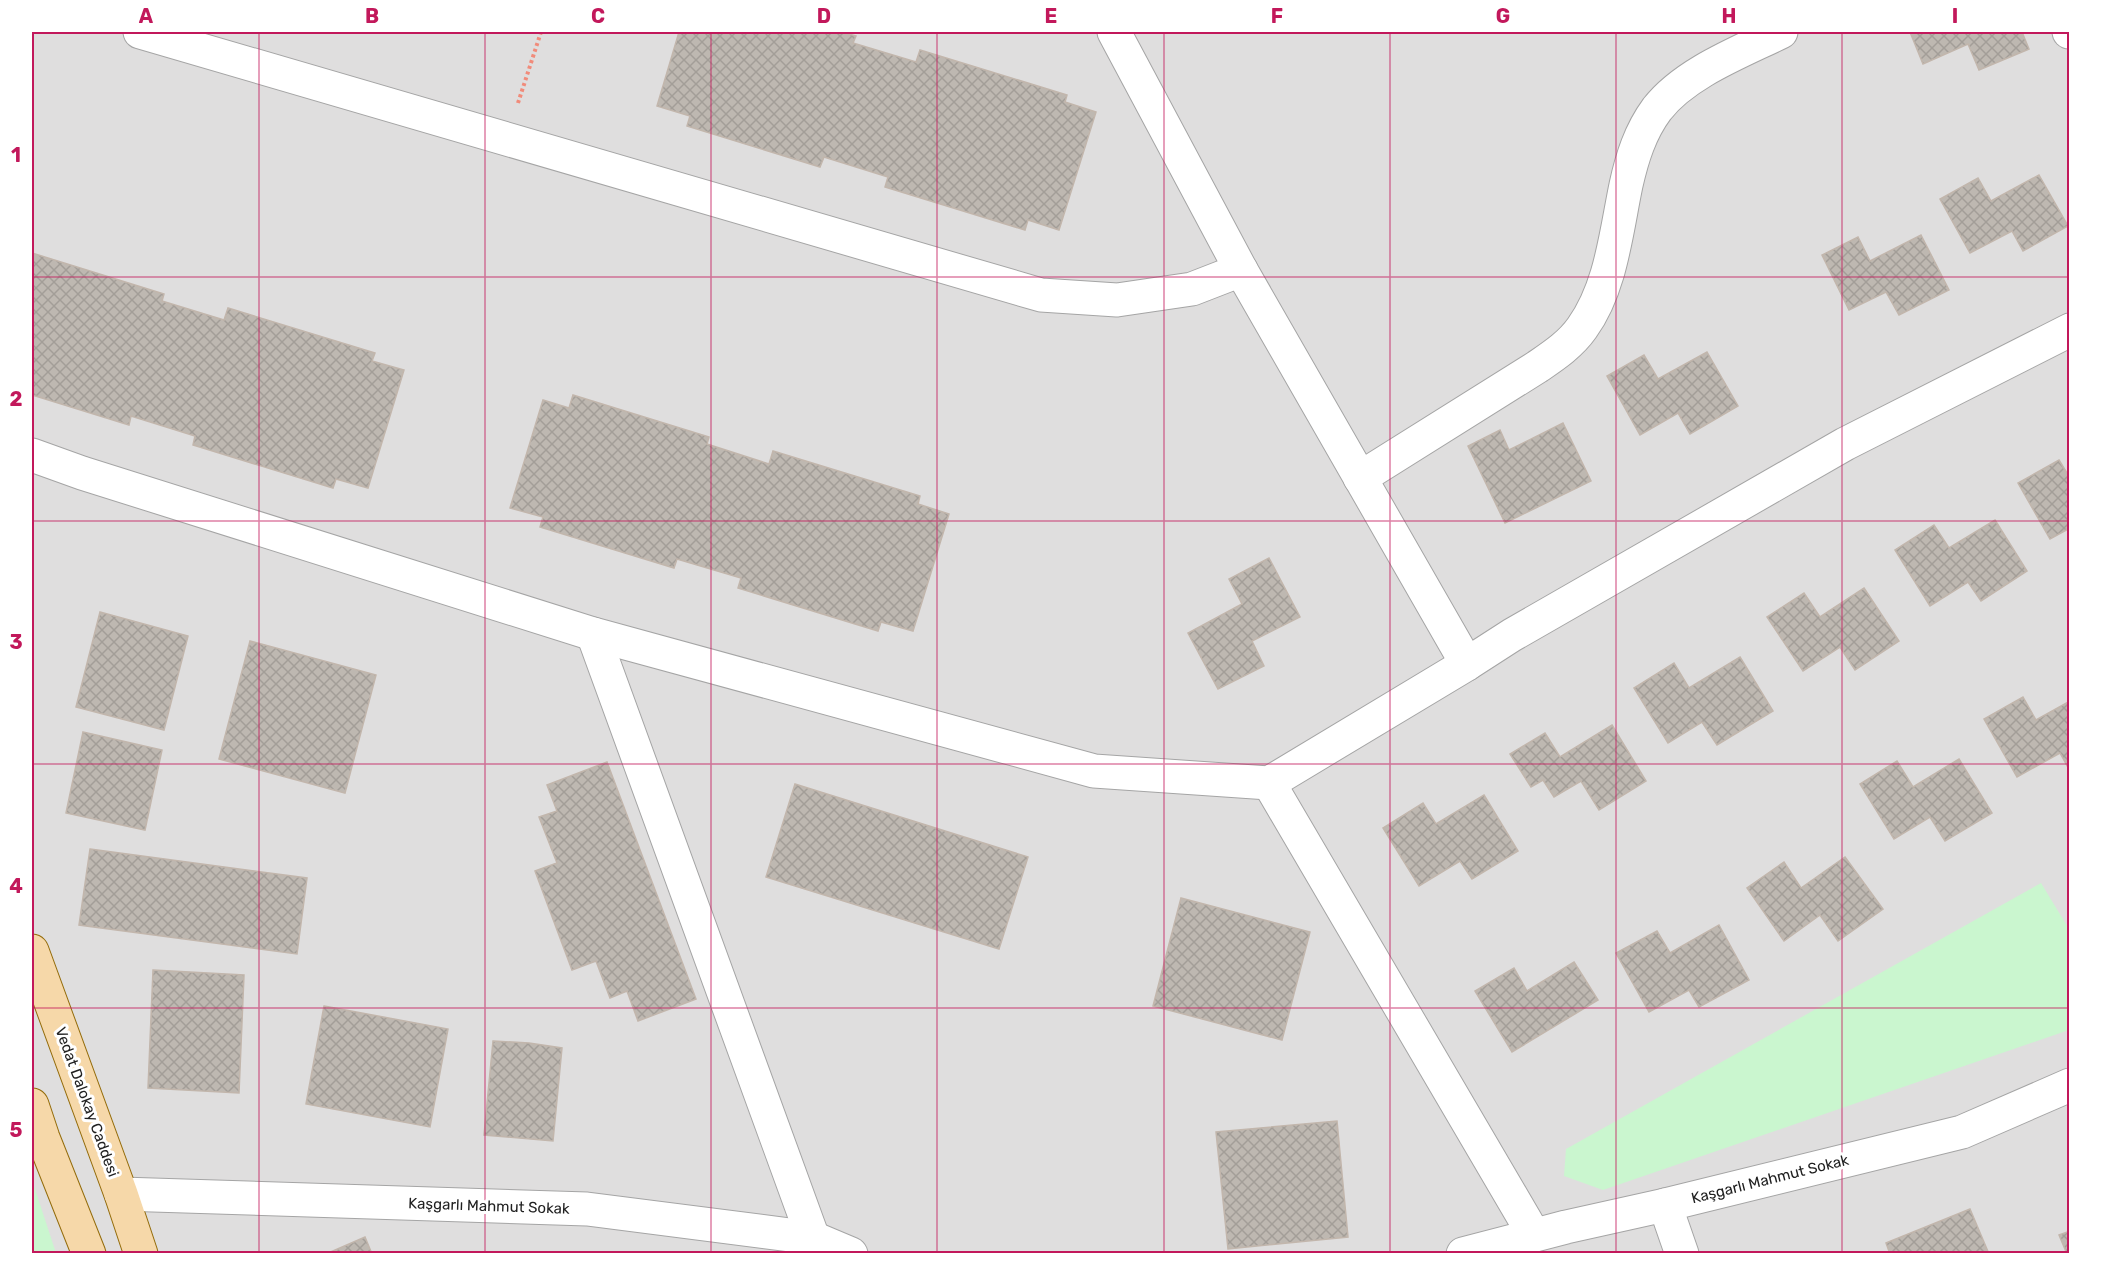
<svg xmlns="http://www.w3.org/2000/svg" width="2101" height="1285" viewBox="0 0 2101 1285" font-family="Rubik,sans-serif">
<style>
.residential{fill:#dfdede}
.park{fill:#caf6cf}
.building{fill:url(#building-cross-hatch);stroke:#c2b6ac;stroke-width:1.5}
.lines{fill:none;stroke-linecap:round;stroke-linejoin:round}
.minor-casing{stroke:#a5a5a5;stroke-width:35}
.major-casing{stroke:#946c0b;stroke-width:35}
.path{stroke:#f18b7a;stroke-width:4;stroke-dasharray:3 3;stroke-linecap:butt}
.minor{stroke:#fff;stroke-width:33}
.major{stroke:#f6d8a9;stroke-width:33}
.grid{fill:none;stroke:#c2185b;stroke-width:1.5;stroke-opacity:0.55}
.labels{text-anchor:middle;stroke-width:6;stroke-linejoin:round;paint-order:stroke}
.street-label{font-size:15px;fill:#212121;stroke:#fff}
.neatline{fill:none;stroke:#c2185b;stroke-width:2}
.grid-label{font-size:20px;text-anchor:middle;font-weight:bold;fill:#c2185b}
</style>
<defs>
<pattern id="building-cross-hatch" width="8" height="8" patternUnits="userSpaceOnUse" patternTransform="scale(1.5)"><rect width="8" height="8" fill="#beb8b1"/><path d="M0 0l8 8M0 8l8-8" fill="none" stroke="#a39e98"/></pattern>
</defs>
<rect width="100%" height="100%" fill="#f1eee9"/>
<rect class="residential" x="32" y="32" width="2037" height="1221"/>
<g class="park">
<polygon points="2041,883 2069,929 2069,1030 1603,1190 1564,1176 1566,1149"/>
<polygon points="33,1183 56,1253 32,1253 32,1184"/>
</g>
<g class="building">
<polygon points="679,32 842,32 856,36 853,43 916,62 920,50 1067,95 1065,102 1096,112 1059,230 1028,220 1025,230 885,187 888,177 824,157 820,167 687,126 690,116 657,106"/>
<polygon points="1910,32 2022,32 2029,49 1979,70 1968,44 1923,64"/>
<polygon points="2039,175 2068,226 2023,251 2012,231 1970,253 1940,199 1978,178 1991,201"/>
<polygon points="1921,235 1949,290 1899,315 1886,292 1849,310 1822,255 1858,237 1870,261"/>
<polygon points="32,253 164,294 162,301 224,320 228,308 375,353 372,361 404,370 368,488 336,479 333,488 193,445 195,436 131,416 129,425 32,395"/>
<polygon points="1707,352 1738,406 1690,434 1678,413 1640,435 1607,376 1644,355 1658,379"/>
<polygon points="573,395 709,437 707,444 769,464 773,451 920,496 918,504 949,514 913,631 881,622 878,631 738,588 741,578 677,559 674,568 540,527 543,517 510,508 543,400 569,408"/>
<polygon points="1563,423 1591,481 1505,523 1468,446 1500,430 1509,450"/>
<polygon points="2059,460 2070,478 2070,528 2050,539 2018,483"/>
<polygon points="1995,520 2027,571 1981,601 1968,582 1930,606 1895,550 1934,525 1949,548"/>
<polygon points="1269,558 1300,617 1252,641 1264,666 1218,689 1188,633 1242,604 1229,579"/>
<polygon points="1864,588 1899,641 1855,670 1840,647 1803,671 1767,617 1804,593 1820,617"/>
<polygon points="100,612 188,636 164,730 76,707"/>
<polygon points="250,641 376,675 345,793 219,759"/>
<polygon points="1740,657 1773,711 1717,745 1702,722 1668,743 1634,688 1674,663 1689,688"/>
<polygon points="2023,697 2036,720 2070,701 2070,771 2060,753 2017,777 1984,719"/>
<polygon points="1612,725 1646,781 1599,810 1581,781 1554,797 1543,780 1531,787 1510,754 1545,733 1560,757"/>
<polygon points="83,732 162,750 145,830 66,813"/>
<polygon points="1959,759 1992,813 1945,841 1930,817 1894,839 1860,784 1897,761 1913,787"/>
<polygon points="607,762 696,999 638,1021 627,991 610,998 596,961 572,970 535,871 557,863 539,817 557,811 547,785"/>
<polygon points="795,784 1028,857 999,949 766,877"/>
<polygon points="1484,795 1518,851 1472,879 1460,861 1419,886 1383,828 1423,803 1436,824"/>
<polygon points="90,849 307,878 297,954 79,925"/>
<polygon points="1845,857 1883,909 1838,941 1820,915 1784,941 1747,888 1784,862 1801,888"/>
<polygon points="1181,898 1310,932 1282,1040 1153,1006"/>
<polygon points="1719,925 1749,980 1699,1007 1689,990 1649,1012 1616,953 1657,931 1670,953"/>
<polygon points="1574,962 1598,1000 1512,1052 1475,991 1514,968 1527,991"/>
<polygon points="153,970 244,975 239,1093 148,1088"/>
<polygon points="324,1006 448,1029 430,1127 306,1104"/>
<polygon points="493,1041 529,1043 562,1048 553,1141 484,1135"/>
<polygon points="1337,1121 1348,1237 1228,1249 1216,1132"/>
<polygon points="1970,1209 1989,1254 1890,1254 1886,1243"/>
<polygon points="2070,1231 2070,1254 2067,1254 2059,1235"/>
<polygon points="365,1237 372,1254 326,1254"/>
</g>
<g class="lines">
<defs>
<g id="minor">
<polyline points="140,32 1041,295 1117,300 1192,289 1241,270"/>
<polyline points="1114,32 1241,270 1467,664"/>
<polyline points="2069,32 2070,32"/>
<polyline points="32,455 82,473 593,634 1094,771 1269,783 1467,664 1512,635 1845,444 2070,330"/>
<path d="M1360,478L1537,367C1553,356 1570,345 1582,328C1611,288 1616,233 1626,185C1632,158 1640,132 1657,109C1685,73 1740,52 1781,32"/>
<polyline points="593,634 813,1238"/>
<polyline points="1269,783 1534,1235"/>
<polyline points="121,1194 587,1209 813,1238 851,1254"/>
<polyline points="1665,1205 1682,1254"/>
<polyline points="1463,1254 1566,1227 1665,1205 1962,1132 2070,1085"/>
</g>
<g id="major">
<polyline points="32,951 121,1194 141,1254"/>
<polyline points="32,1105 43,1138 89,1254"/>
</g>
</defs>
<use href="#minor" class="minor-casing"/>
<use href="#major" class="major-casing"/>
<polyline class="path" points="518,103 541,32"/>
<use href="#minor" class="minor"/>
<use href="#major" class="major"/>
</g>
<path class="grid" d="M259,32V1254M485,32V1254M711,32V1254M937,32V1254M1164,32V1254M1390,32V1254M1616,32V1254M1842,32V1254M32,277H2070M32,521H2070M32,764H2070M32,1008H2070"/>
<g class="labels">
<g class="street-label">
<text transform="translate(87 1102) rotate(70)" y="5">Vedat Dalokay Caddesi</text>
<text transform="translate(1770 1179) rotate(-14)" y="5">Kaşgarlı Mahmut Sokak</text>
<text transform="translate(489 1206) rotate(2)" y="5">Kaşgarlı Mahmut Sokak</text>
</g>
</g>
<rect width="2101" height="1285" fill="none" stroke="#ffffff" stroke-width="66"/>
<rect x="33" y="33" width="2035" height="1219" class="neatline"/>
<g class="grid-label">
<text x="146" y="23">A</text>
<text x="372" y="23">B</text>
<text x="598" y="23">C</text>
<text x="824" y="23">D</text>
<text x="1051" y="23">E</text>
<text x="1277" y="23">F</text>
<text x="1503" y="23">G</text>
<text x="1729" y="23">H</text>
<text x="1955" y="23">I</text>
<text x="16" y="162">1</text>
<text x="16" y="406">2</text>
<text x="16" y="649">3</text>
<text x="16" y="893">4</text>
<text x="16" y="1137">5</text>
</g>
</svg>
